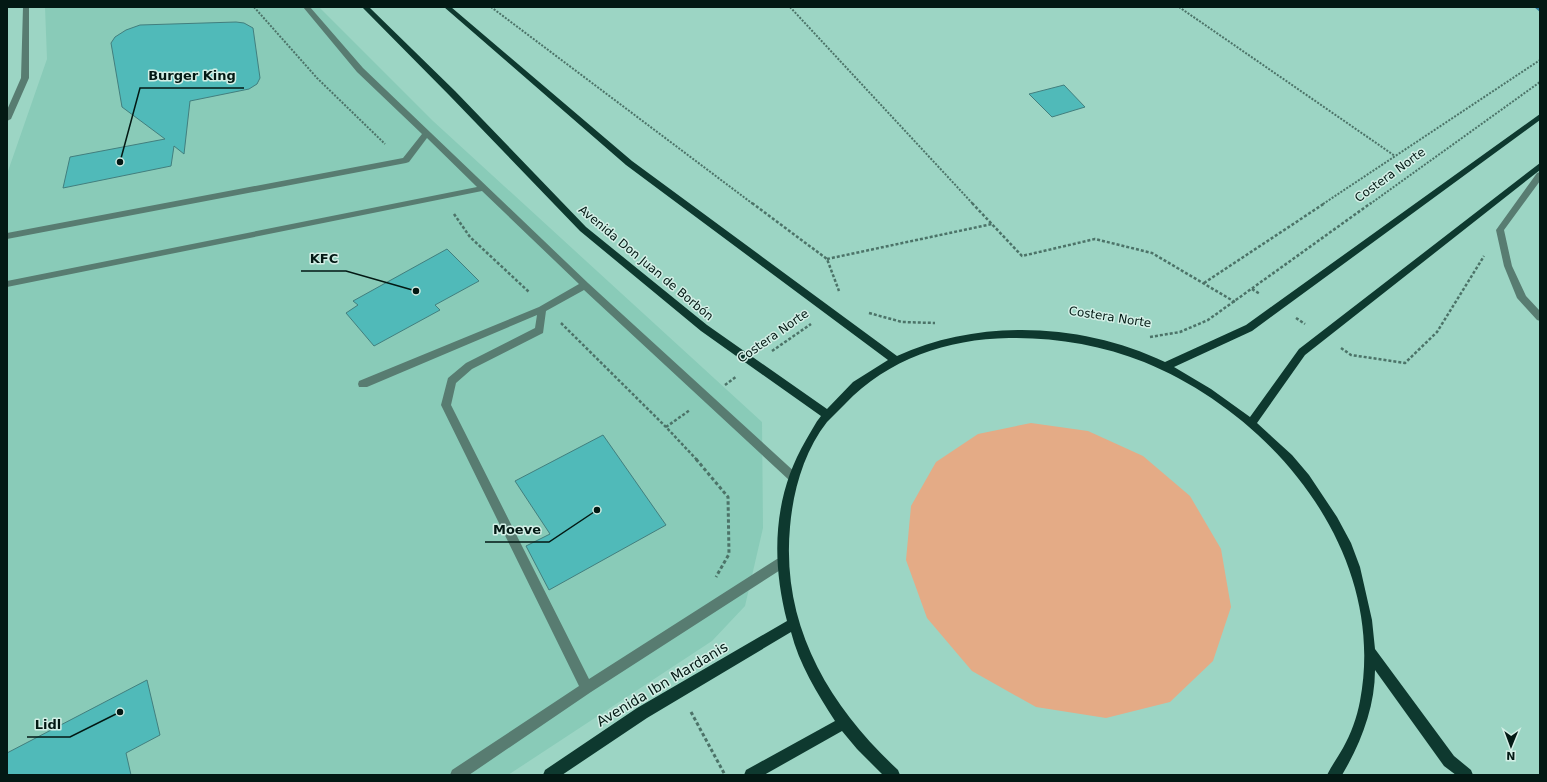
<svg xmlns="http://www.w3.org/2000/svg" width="1547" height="782" viewBox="0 0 1547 782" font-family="'DejaVu Sans',sans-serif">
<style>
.built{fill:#89cbb8}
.green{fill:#e4ab86}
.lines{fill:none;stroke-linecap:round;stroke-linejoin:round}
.stream{fill:#2f7da4;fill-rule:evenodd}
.building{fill:#50bab9;stroke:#427f7e}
.path-far2{stroke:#4c7368;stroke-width:2;stroke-dasharray:2 1.5;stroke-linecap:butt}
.path-far1{stroke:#4c7368;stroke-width:2.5;stroke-dasharray:3 2;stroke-linecap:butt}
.path{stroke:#4c7368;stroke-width:3;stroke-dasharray:3.5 2.5;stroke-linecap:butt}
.minor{fill:#587c71;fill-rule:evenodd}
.major{fill:#0e392f;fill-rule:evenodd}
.labels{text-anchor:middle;stroke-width:3;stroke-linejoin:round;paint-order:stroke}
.street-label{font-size:12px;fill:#031914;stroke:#d3efe6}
.near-street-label{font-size:14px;fill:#031914;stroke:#d3efe6}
.leader{fill:none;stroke:#031914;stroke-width:1.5}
.callout-dot{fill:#031914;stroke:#d3efe6;stroke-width:1.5}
.callout-label{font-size:13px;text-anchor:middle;font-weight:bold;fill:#031914;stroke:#d3efe6;stroke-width:3;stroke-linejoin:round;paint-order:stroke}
</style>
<rect width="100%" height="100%" fill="#9cd5c4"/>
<polygon class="built" points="45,7 319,7 433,121 762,422 763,528 745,606 712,641 508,775 7,775 7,174 47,59"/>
<polygon class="green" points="1031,423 1088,431 1143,456 1190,496 1221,549 1231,607 1213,661 1170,702 1106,718 1036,707 972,671 927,618 906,560 911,506 936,462 978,434"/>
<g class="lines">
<polygon class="stream" points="1534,7 1540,7 1540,12"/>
</g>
<g class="building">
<polygon points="236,22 244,23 253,28 260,78 257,84 249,89 190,101 184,154 174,146 171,166 63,188 70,157 165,139 122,107 111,43 115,37 126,30 140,25"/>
<polygon points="1064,85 1085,107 1052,117 1029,94"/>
<polygon points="447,249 479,281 435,305 440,310 374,346 346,313 358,305 353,301"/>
<polygon points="603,435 666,525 549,590 526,546 550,534 515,481"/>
<polygon points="147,680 160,735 126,753 131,775 7,775 7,753"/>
</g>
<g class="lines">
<g class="path-far2">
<polyline points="254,7 317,78 385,144"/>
<polyline points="491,7 753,204"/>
<polyline points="790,7 973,204"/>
<polyline points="1179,7 1395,156"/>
<polyline points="1323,204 1540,60"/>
<polyline points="1370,204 1540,82"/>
</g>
<g class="path-far1">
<polyline points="752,203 827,259 839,291"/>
<polyline points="972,203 1022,256 1095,239 1152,253 1235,302"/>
<polyline points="454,214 470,237 529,292"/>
<polyline points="827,259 992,224"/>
<polyline points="1204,283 1325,203"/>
<polyline points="1252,289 1260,294"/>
<polyline points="869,313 902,322 935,323"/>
<polyline points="1296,318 1305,324"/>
<polyline points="561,323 666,427 697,460"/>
<polyline points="1150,337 1180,332 1208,320 1371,203"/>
<polyline points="1341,348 1351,355 1405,363 1437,332 1484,256"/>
<polyline points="772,351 811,324"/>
<polyline points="725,385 737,376"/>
<polyline points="666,427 690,410"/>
</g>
<g class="path">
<polyline points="696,459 728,497 729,554 716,577"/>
<polyline points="691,712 725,775"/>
</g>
<g class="minor">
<polygon points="23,7 29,7 29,78 11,119 7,121 7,110 21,78"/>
<polygon points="303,7 310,7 363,68 588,283 797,474 798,477 797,480 793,482 789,480 584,290 546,311 543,333 472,369 456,383 451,405 589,679 777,559 781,558 785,559 787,563 785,567 591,692 469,775 450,775 452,770 579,686 441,405 448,378 466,363 535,328 537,315 367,387 359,387 358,384 359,381 539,307 579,284 482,191 7,287 7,281 477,187 427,138 409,162 406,163 7,239 7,233 403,158 422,134 357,72"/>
<polygon points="1540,172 1540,181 1504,230 1512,266 1526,296 1540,311 1540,321 1537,320 1517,298 1504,266 1496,230 1537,173"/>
</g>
<path class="major" d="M362,7H369L455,91L586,227L707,325L827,409L853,382L888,360L626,165L444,7H451L632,161L897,356C980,318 1083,323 1165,362L1246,325L1540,114V120L1252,331L1174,367L1211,389L1250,417L1299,349L1540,163V170L1305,355L1257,423L1292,455L1309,475L1337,517L1351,543L1360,567L1372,620L1375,649L1454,756L1471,770L1473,775H1456L1444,766L1375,670C1375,707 1361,743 1342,775H1327C1332,765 1338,757 1343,748C1351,734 1357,717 1360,701C1388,553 1274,415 1144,362C1102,345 1054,337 1009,338C947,339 888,359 845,404C839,410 833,416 827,422C804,451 793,491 790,527C781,625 828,705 898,770L900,775H883L857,749L842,731L764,775H744L746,770L835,721C817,693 799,664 791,632L647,718L562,775H543L545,770L637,708L787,621C771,559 773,496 806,440C811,432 815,423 821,416L701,331L580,231L449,95Z"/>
</g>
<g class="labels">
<g class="street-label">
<text transform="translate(1390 175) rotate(-36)" y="4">Costera Norte</text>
<text transform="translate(646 263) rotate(40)" y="4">Avenida Don Juan de Borbón</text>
<text transform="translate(1110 317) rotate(9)" y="4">Costera Norte</text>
<text transform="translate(773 336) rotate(-35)" y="4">Costera Norte</text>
</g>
<g class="near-street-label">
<text transform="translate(662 684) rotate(-31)" y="5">Avenida Ibn Mardanis</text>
</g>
</g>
<path class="leader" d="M120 162L140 88H244M416 291L346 271H301M597 510L549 542H485M120 712L70 737H27"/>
<g class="callout-dot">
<circle cx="120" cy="162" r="4"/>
<circle cx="416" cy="291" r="4"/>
<circle cx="597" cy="510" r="4"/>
<circle cx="120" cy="712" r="4"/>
</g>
<g class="callout-label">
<text x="192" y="80">Burger King</text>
<text x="324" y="263">KFC</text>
<text x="517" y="534">Moeve</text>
<text x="48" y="729">Lidl</text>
</g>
<rect width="1547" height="782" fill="none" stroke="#031914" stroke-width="16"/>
<g transform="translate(1511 746) rotate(181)" stroke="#d3efe6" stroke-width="3" paint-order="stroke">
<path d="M0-3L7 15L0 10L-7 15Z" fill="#031914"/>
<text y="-6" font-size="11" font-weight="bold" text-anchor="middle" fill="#031914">N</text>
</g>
</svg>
